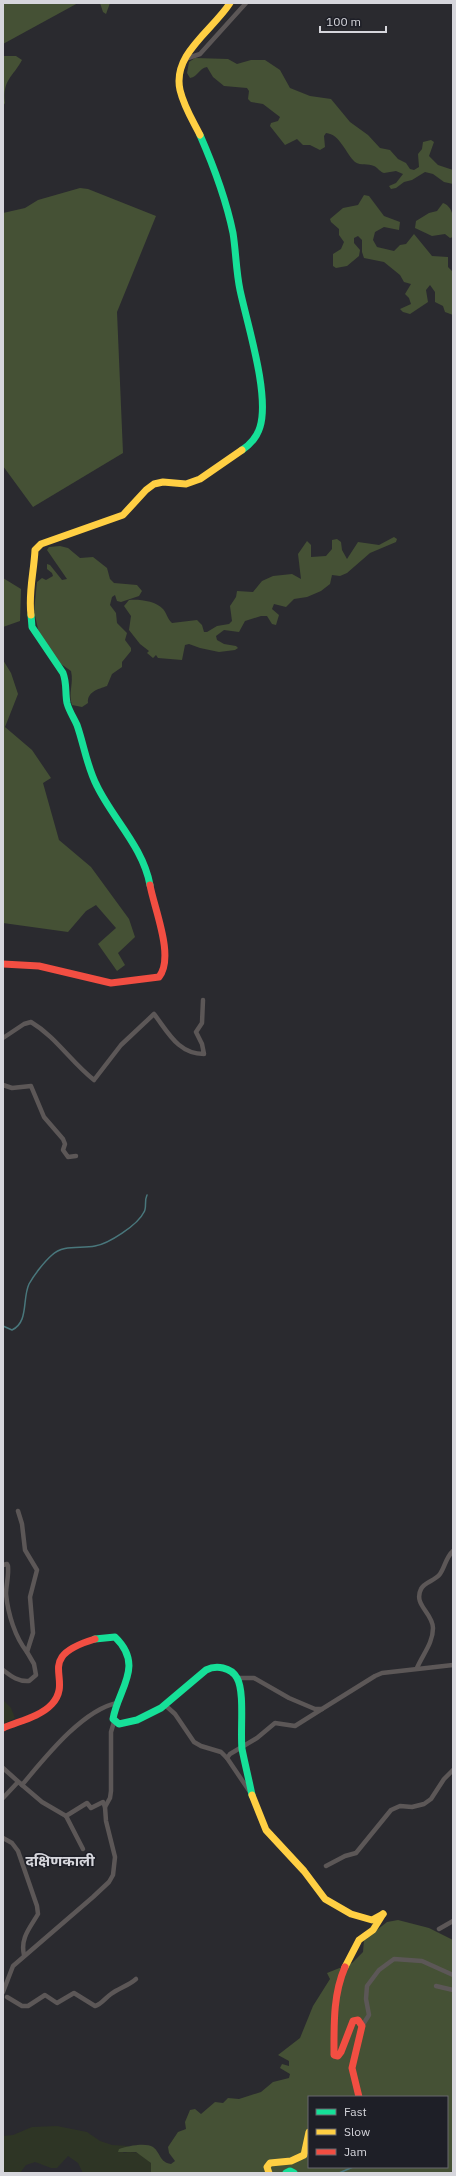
<svg xmlns="http://www.w3.org/2000/svg" width="456" height="2176" viewBox="0 0 456 2176" font-family="'IBM Plex Sans','Noto Sans Devanagari',sans-serif">
<style>
.green{fill:#2e3525}
.forest{fill:#455135;fill-rule:evenodd}
.lines{fill:none;stroke-linecap:round;stroke-linejoin:round}
.stream{stroke:#49777c;stroke-width:1.5}
.street{stroke:#5c5757;stroke-width:4.5}
.fast{stroke:#16e098;stroke-width:7}
.slow{stroke:#ffcf43;stroke-width:7}
.jam{stroke:#f24e42;stroke-width:7}
.labels{text-anchor:middle;stroke-width:3;stroke-linejoin:round;paint-order:stroke}
.district-label{font-size:15px;font-weight:bold;fill:#d6d6dc;stroke:#1e1f27}
</style>
<rect width="100%" height="100%" fill="#2a2a2f"/>
<g class="green">
<polygon points="3,1700 11,1708 15,1718 3,1724"/>
<path d="M57,2126L87,2132L100,2141L112,2145L129,2146L119,2149L124,2153C135,2150 144,2155 151,2163V2173H83L78,2163L68,2156L57,2168H51L35,2162L26,2165L20,2173H3V2136L13,2135L32,2127Z"/>
</g>
<g class="forest">
<polygon points="3,3 78,3 3,44"/>
<polygon points="100,3 110,3 106,14 103,12"/>
<path d="M3,56H16L22,60C13,77 2,80 5,103L3,106Z"/>
<path d="M195,58L228,59L237,64L251,60H265L280,70L290,88L310,96L331,99L350,122L368,135L380,148L390,150L398,159L406,163L410,169L414,170L419,167L418,154L422,149L423,142L431,140L434,142L429,156L438,165L453,170V184L444,182L433,174L425,172L412,180L404,182L396,188L391,189L389,186L396,183L403,174L396,171L384,173C380,172 378,168 374,166C368,163 361,166 355,162C346,154 340,134 326,133L324,136L325,147L320,150L310,145H303L297,139L285,145L270,126L271,123L278,121L280,117L263,104L251,102L248,99L249,91L247,88L224,86L213,77L207,67C199,68 198,77 190,78L187,73L189,62Z"/>
<polygon points="80,188 88,189 156,216 117,312 123,453 33,507 3,466 3,213 25,208 38,200"/>
<polygon points="364,195 369,196 384,216 400,222 399,230 384,227 375,232 373,240 377,247 394,251 400,245 406,244 414,234 432,256 448,257 448,267 453,272 453,315 445,312 443,306 435,302 435,292 430,285 426,290 428,302 410,314 403,312 400,309 411,304 409,298 405,294 411,284 404,282 400,275 384,262 364,258 362,252 362,240 358,236 354,238 354,243 360,250 359,256 347,266 336,268 333,266 333,254 341,249 344,242 339,235 339,229 331,222 330,219 343,208 358,205"/>
<path d="M443,203C456,208 453,224 453,237L450,238L445,234L432,236L415,228L416,221L429,213L437,211Z"/>
<path d="M394,537L397,539L396,542L370,553L347,573L340,576L332,575L330,584L321,591L307,597L294,599L286,607L274,604L272,609L279,615L276,625L272,624L267,616H261L245,621L239,632L224,630L216,636L217,640L224,644L236,646L238,648L235,650L219,652L200,648L189,644L185,645L182,660L158,658L156,655L153,658L147,653L149,651L140,644L129,630L131,616L124,606L129,600C139,599 156,601 163,609C167,614 167,618 172,623L197,620L202,625L204,632H207L217,626L229,624L232,621L230,606L236,597L237,591L253,592L262,581L273,576L292,574L301,579L298,554L307,541L311,545V557L326,556L332,549V540L337,539L341,542L342,550L347,559L358,542L379,545Z"/>
<path d="M60,546L68,548L80,558L93,557L107,568L110,579L114,583L137,585L142,591L139,596L121,602L117,601L115,595L112,597L110,605L116,613L117,623L127,633L125,640L131,648V651L122,662V667L112,674L107,686C98,689 87,692 88,703L82,707L72,705C68,693 74,683 71,671L61,664L40,638L34,611L37,582L42,578L46,580L53,576L52,573L47,569V564L50,565L62,580L67,579L47,550L49,547Z"/>
<polygon points="3,578 21,589 20,621 3,627"/>
<polygon points="3,660 11,673 18,694 5,727 32,750 51,778 43,783 59,840 91,867 129,919 135,937 118,953 125,965 117,971 98,944 116,928 96,905 86,911 68,932 3,923"/>
<path d="M398,1920L429,1928L453,1940V2173H151V2163L136,2152H118L119,2149C127,2146 146,2142 153,2147C161,2153 159,2162 171,2164L175,2161L169,2153L168,2147L178,2132L186,2129L185,2122L190,2110L195,2109L201,2114L215,2102L223,2103L228,2098L239,2099L261,2092L273,2082L289,2078L290,2074L280,2068L282,2064L289,2066V2061L278,2055L300,2038L313,2006L330,1979L327,1973L352,1963L363,1952L364,1940L387,1922ZM309,2097H447V2167H309Z"/>
</g>
<g class="lines">
<g class="stream">
<path d="M3,1326L12,1330C29,1322 22,1299 29,1284C34,1275 44,1262 52,1255C63,1244 81,1249 95,1246C108,1244 138,1225 144,1212C147,1207 144,1201 147,1195"/>
<polyline points="339,2173 353,2167"/>
</g>
<g class="street">
<polyline points="185,59 200,54 246,3"/>
<path d="M3,1038L24,1024L31,1022C56,1037 71,1062 94,1080L121,1045L154,1014C168,1032 178,1054 204,1054L202,1044L196,1032L202,1023L203,1000"/>
<polyline points="3,1085 12,1088 31,1086 44,1117 63,1139 65,1144 63,1150 68,1157 76,1156"/>
<path d="M3,1565L7,1564L8,1566C9,1576 6,1585 6,1594C8,1614 15,1637 27,1652"/>
<path d="M417,1668C423,1654 433,1643 433,1628C433,1613 413,1605 421,1589C424,1582 435,1581 440,1574C445,1567 446,1557 453,1551"/>
<path d="M3,1670C11,1676 18,1682 29,1681L36,1675L34,1664L27,1652L33,1633L30,1597L37,1570L25,1550L22,1524L18,1511"/>
<polyline points="237,1678 254,1678 289,1698 315,1709 322,1709 375,1676 382,1673 453,1665"/>
<polyline points="165,1705 175,1714 194,1742 201,1746 221,1752 227,1758 250,1792"/>
<polyline points="227,1758 230,1754 257,1738 275,1723 295,1726 322,1709"/>
<path d="M3,1768L22,1785C44,1759 82,1710 117,1703"/>
<polyline points="22,1785 42,1802 66,1816 87,1803 91,1808 103,1802 105,1807"/>
<polyline points="3,1798 18,1782"/>
<polyline points="66,1816 83,1849"/>
<path d="M3,1838L12,1843L18,1851L37,1906L38,1914C30,1928 20,1938 24,1955"/>
<polyline points="326,1866 345,1856 356,1853 391,1810 400,1806 412,1807 424,1804 431,1799 444,1779 453,1770"/>
<polyline points="439,1929 453,1921"/>
<polyline points="436,1986 453,1990"/>
<polyline points="3,1992 13,1966 93,1897 109,1882 113,1875 115,1857 106,1821 105,1807 110,1798 111,1791 111,1732 114,1722"/>
<path d="M7,1997L22,2006H28L45,1995L57,2003L74,1993L95,2006C102,2004 105,1998 111,1994C119,1988 128,1986 136,1979"/>
<polyline points="362,2026 369,2015 366,1999 367,1986 379,1970 394,1959 422,1961 453,1975"/>
</g>
<g class="fast">
<path d="M200,135C214,167 226,199 233,233C236,252 236,271 240,290C247,323 270,395 260,427C257,437 251,444 242,450"/>
<path d="M31,615L32,627L63,673C67,683 65,693 67,703C69,711 74,718 77,725C84,745 87,767 97,786C113,819 143,847 150,885"/>
<path d="M95,1639L115,1637C145,1666 118,1689 113,1719L119,1724L137,1720L161,1708L206,1670C216,1665 231,1667 237,1678C245,1692 240,1731 242,1749C245,1764 249,1780 252,1795"/>
<polyline points="286,2173 290,2171 294,2173"/>
</g>
<g class="slow">
<path d="M200,135C193,121 184,107 180,90C172,54 213,30 230,3"/>
<path d="M31,615C28,593 34,572 35,550L41,544L123,515L146,490L154,484L163,482L186,484L200,479L242,450"/>
<polyline points="252,1795 266,1830 304,1871 325,1899 351,1914 372,1920 383,1914"/>
<polyline points="345,1967 359,1940 373,1930 383,1914"/>
<polyline points="269,2173 267,2167 270,2163 291,2161 304,2155 309,2132"/>
</g>
<g class="jam">
<path d="M3,964L39,966L111,983L159,977C175,957 154,908 150,885"/>
<path d="M3,1728C19,1721 40,1717 52,1704C75,1678 32,1658 95,1639"/>
<path d="M345,1967C333,1995 334,2024 334,2055L338,2056L341,2052L353,2021L358,2020L362,2026L352,2068L359,2097"/>
</g>
</g>
<g class="labels">
<g class="district-label">
<text x="60" y="1866">दक्षि‍णकाली</text>
</g>
</g>
<rect width="456" height="2176" fill="none" stroke="#d6d6dc" stroke-width="8"/>
<rect x="308" y="2096" width="140" height="72" fill="#1e1f27" stroke="#68686f"/>
<rect x="316" y="2109" width="20" height="6" fill="#16e098" stroke="#68686f"/>
<text x="344" y="2116" font-size="12" fill="#d6d6dc">Fast</text>
<rect x="316" y="2129" width="20" height="6" fill="#ffcf43" stroke="#68686f"/>
<text x="344" y="2136" font-size="12" fill="#d6d6dc">Slow</text>
<rect x="316" y="2149" width="20" height="6" fill="#f24e42" stroke="#68686f"/>
<text x="344" y="2156" font-size="12" fill="#d6d6dc">Jam</text>
<path d="M320 26v6h66v-6" fill="none" stroke="#d6d6dc" stroke-width="2"/>
<text x="326" y="26" font-size="12" fill="#d6d6dc" stroke="#1e1f27" stroke-width="3" paint-order="stroke">100 m</text>
</svg>
